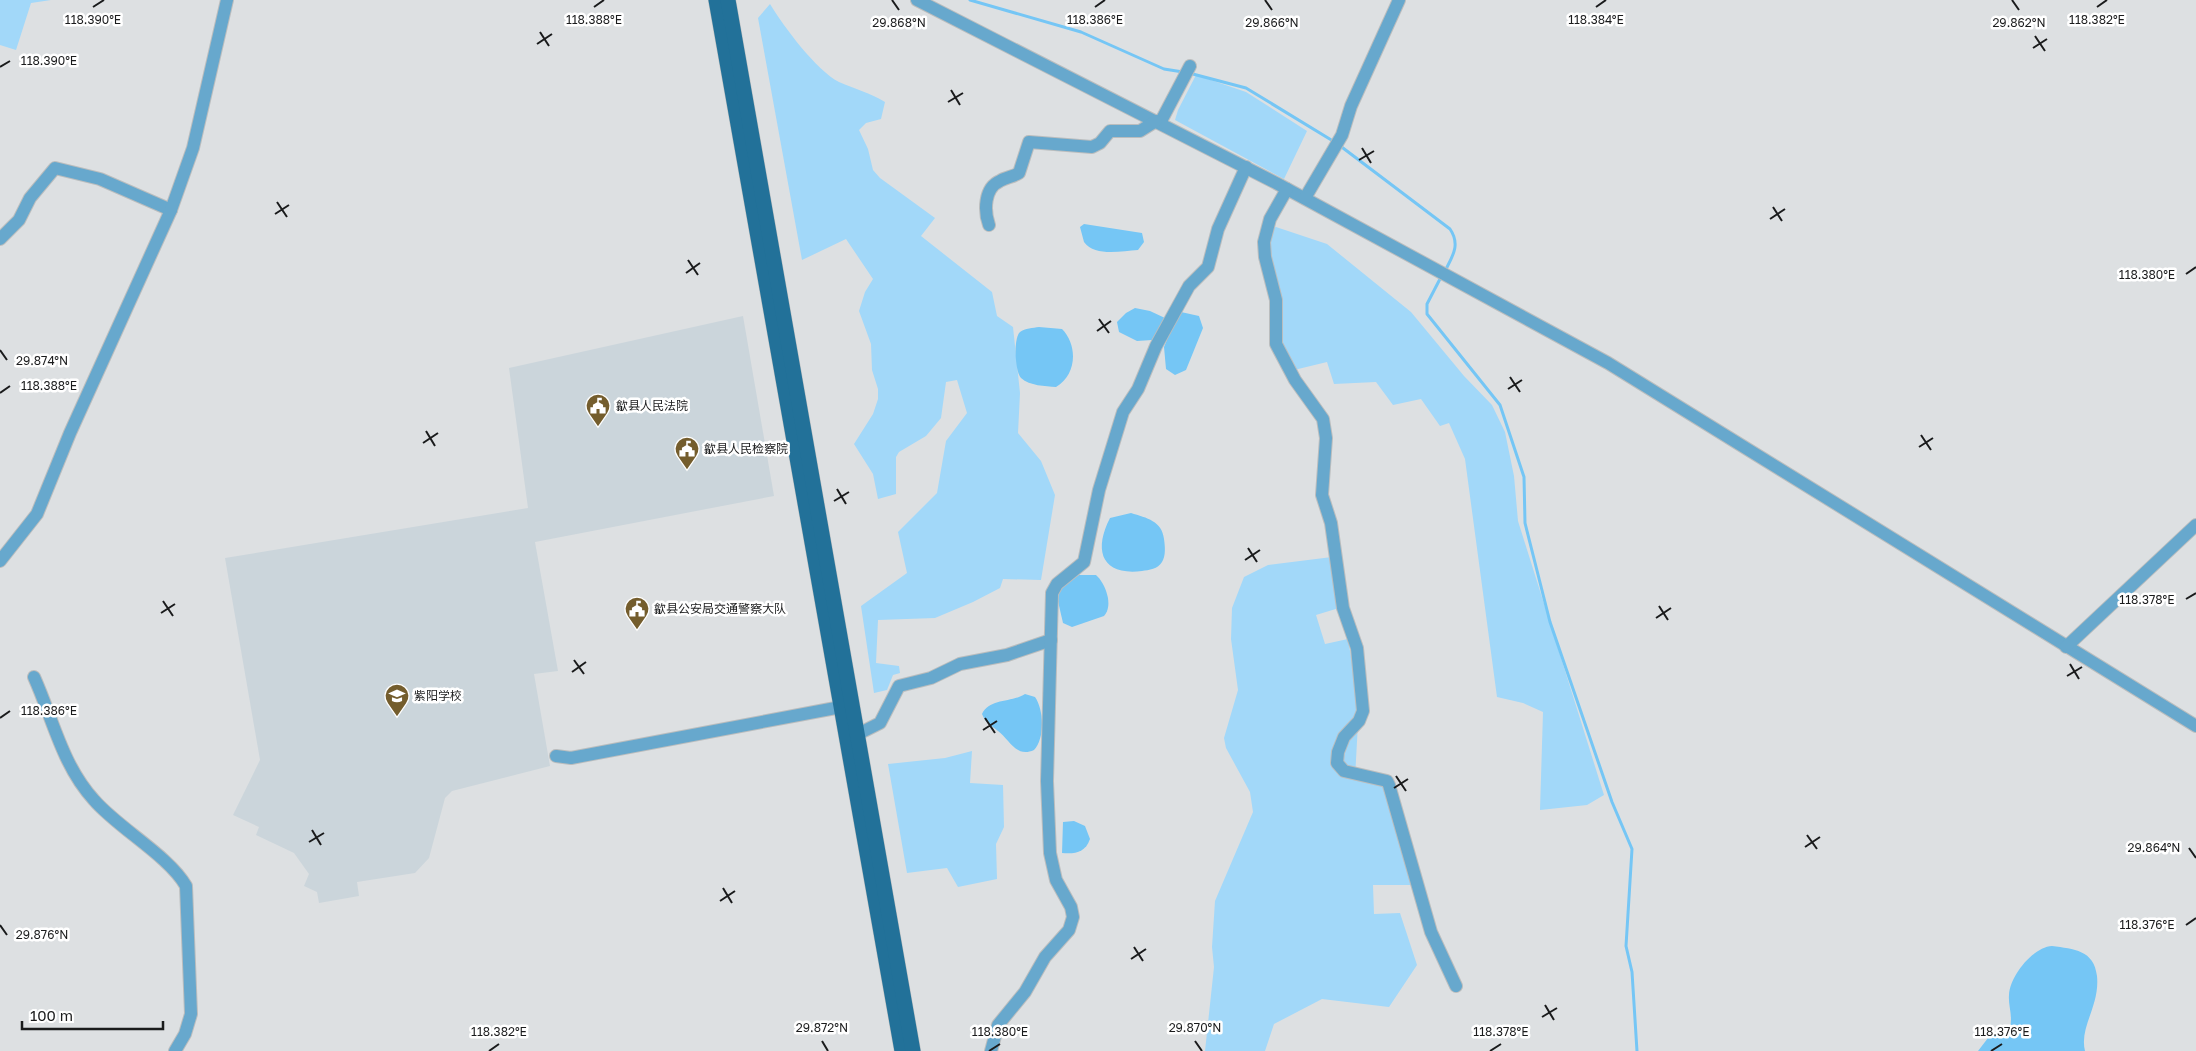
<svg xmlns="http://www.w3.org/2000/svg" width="2196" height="1051" viewBox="0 0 2196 1051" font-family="'Golos Text','Noto Sans SC',sans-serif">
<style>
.built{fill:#cbd5db}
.green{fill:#a2d8f9}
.water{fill:#75c6f5}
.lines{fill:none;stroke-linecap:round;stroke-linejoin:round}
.stream{stroke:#75c6f5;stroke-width:3}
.minor-casing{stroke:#babdbe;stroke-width:14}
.major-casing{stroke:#babdbe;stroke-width:16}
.minor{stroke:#67a8cd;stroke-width:12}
.major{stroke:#227199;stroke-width:15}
.ticks{fill:none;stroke:#1a1b1c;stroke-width:2}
.labels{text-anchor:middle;stroke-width:5;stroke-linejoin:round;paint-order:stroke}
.poi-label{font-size:12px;fill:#1a1b1c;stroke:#fff;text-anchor:start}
.ticks-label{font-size:12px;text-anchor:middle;fill:#1a1b1c;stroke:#fff;stroke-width:5;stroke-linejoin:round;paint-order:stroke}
</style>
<rect width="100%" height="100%" fill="#dde0e2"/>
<polygon class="built" points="743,316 774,496 535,542 558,671 534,674 550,766 452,791 445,798 429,858 415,873 357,882 359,896 319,903 317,892 304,886 309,874 294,853 256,835 259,827 233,815 260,760 225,558 528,508 509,368"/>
<g class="green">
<polygon points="0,0 51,0 31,3 16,50 0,45"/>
<path d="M770,4C784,27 816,70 839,82C855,89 870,93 885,102L881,119L866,123L859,130L868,149L873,170L880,178L935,218L921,236L992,292L997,316L1013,327L1020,393L1018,433L1041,461L1055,495L1041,580L1003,579L1000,588L973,602L935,618L878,620L876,663L899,666L900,673L893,675L887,690L874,693L861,606L907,573L898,532L937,493L946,441L967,413L957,380L946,382L941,418L926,436L899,452L896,457V494L878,499L873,474L854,444L873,414L878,399V389L872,370L871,344L859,311L865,292L873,279L846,239L802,260L758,18Z"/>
<polygon points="1196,75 1246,92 1307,131 1284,179 1175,120 1178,110"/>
<polygon points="1276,227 1327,244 1411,312 1464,376 1492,405 1505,432 1514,476 1518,521 1604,795 1587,805 1540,810 1543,712 1523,703 1497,697 1465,459 1449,423 1440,426 1421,399 1393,405 1376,382 1334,384 1327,362 1294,370 1281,350 1266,250 1269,229"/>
<polygon points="1332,557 1339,608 1316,615 1325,644 1348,639 1359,705 1355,778 1387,786 1411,885 1373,885 1374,914 1400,913 1417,965 1389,1007 1322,999 1274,1024 1265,1051 1205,1051 1214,967 1212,947 1215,901 1253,812 1250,792 1226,748 1224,738 1238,690 1231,639 1232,608 1244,577 1268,565"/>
<polygon points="972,751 970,783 1003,785 1004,827 996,844 997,879 958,887 947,868 907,873 888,764 945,758"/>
</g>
<g class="water">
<path d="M1084,224L1142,233L1144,242L1138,250C1121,251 1095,257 1084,242L1080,227Z"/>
<polygon points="1135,308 1150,311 1165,318 1152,340 1137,341 1119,332 1117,322 1126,313"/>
<polygon points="1181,312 1199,316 1203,328 1186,370 1175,375 1166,369 1164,347 1177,315"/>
<path d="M1039,327L1062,329C1078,345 1077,375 1056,387C1045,386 1030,386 1021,378C1015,372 1013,338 1020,332C1025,328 1033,328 1039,327Z"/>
<path d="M1131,513C1147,518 1162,521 1164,539C1165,546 1166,556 1162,562C1158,569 1149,570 1142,571C1102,576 1093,551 1110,518Z"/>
<path d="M1079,575H1096C1105,583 1114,605 1104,616L1072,627L1063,623L1057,597L1060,588Z"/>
<path d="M1025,694L1035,697C1044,710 1045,738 1034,750C1016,758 1010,740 998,731C991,725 986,724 982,714C990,698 1011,703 1025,694Z"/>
<path d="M1074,821L1085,826L1090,839C1085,853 1075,854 1062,853L1063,822Z"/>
<path d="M2052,946C2074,949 2094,950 2097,976C2100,1006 2079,1027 2085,1051H1978L1988,1038L2010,1027C2013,1016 2008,1005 2009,995C2010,976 2033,947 2052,946Z"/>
</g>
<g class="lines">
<g class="stream">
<polyline points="970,0 1081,32 1164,69 1183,72"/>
<polyline points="1189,73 1246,88 1333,141"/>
<path d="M1339,145L1450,229C1461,245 1452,257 1445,271"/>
<polyline points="1441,277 1427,304 1427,314 1500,405 1524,477 1525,523 1550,622 1612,802 1632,849 1626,946 1632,972 1637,1051"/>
</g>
<defs>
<g id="minor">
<polyline points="917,0 1276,183 1608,363 2196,726"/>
<polyline points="1160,123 1190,66"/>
<polyline points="1287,189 1270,219 1264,242 1265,257 1276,300 1276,344 1295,380 1323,419 1326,438 1322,495 1331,523 1343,608 1357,648 1363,711 1359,721 1344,737 1338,752 1337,763 1344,771 1387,781 1389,785 1431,932 1456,986"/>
<polyline points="1305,198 1342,135 1351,106 1399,0"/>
<path d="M989,225C984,211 984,188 1000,181C1006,177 1013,177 1019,173L1029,142L1092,147L1100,143L1110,131H1140L1156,121"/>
<polyline points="0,239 19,220 30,198 55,168 100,179 171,210"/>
<polyline points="0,561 37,514 70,433 171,210 193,148 227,0"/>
<polyline points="2066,647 2196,525"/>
<path d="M34,677C53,719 62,765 94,800C118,828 169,856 186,886L191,1014L185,1034L175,1051"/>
<polyline points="858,734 880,723 899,686 931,678 960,664 1007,655 1051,640"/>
<polyline points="556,756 571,758 841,707"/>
<polyline points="991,1051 998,1025 1025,992 1045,957 1069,930 1073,917 1071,907 1056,880 1050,853 1047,781 1052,593 1057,584 1084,562 1099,490 1123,412 1138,389 1156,346 1189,286 1208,267 1218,229 1246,167"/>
</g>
<g id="major">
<polyline points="716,0 902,1051"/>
<polyline points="728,0 913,1051"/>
</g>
</defs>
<use href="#minor" class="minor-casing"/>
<use href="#major" class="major-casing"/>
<use href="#minor" class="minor"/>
<use href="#major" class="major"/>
</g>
<path class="ticks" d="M892,0L899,10M1265,0L1272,10M2012,0L2019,10M93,7L104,0M594,7L604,0M1095,7L1105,0M1596,7L1606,0M2097,7L2107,0M540,32L549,46M2035,36L2045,51M537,44L552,34M2033,48L2047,39M0,67L10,61M951,90L960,105M948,102L963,93M1362,148L1371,163M1359,160L1374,151M277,202L287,217M1773,207L1782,221M275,214L289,205M1770,219L1785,209M688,260L698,275M686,273L700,263M2186,274L2196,267M1099,319L1109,333M1097,331L1111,321M0,350L7,360M1510,377L1520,392M1508,389L1522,380M0,393L10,386M426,431L435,446M1921,435L1931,450M423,443L438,433M1919,447L1933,438M837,489L846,504M834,501L849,492M1248,548L1257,562M1245,560L1260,550M2186,599L2196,593M163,601L173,616M1659,606L1668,620M161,613L175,604M1656,618L1671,608M574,660L584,674M2070,664L2079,679M572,672L586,662M2067,676L2082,667M0,718L10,711M985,718L995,733M983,730L997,721M1396,776L1406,791M1394,788L1408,779M312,830L321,845M1807,835L1817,849M309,842L324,833M1805,847L1820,837M2189,848L2196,858M723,888L732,903M720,901L735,891M0,925L7,935M2186,925L2196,918M1134,947L1143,961M1131,959L1146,949M1545,1005L1554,1020M1542,1017L1557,1008M822,1041L828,1051M1195,1041L1202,1051M489,1051L499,1044M989,1051L1000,1044M1490,1051L1501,1044M1991,1051L2002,1044"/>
<defs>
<symbol id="civic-pin" viewBox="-11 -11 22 30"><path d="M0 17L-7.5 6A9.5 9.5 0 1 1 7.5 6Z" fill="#745d2d" stroke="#fff"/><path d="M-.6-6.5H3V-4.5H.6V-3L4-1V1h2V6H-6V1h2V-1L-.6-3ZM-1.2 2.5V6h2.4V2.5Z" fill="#fff"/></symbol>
<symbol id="school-pin" viewBox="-11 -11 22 30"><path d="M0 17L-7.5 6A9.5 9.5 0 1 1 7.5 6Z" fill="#745d2d" stroke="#fff"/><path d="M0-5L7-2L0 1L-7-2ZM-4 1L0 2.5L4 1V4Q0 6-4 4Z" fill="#fff"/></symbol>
</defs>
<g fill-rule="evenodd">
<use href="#civic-pin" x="584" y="392" width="28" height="38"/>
<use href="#civic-pin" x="673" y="435" width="28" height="38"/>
<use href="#civic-pin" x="623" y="595" width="28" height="38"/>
<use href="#school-pin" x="383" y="682" width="28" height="38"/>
</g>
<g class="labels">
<g class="poi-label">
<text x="616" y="410">歙县人民法院</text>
<text x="704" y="453">歙县人民检察院</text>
<text x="654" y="613">歙县公安局交通警察大队</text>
<text x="414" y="700">紫阳学校</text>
</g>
</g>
<g class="ticks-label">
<text x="93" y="24">118.390°E</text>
<text x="594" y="24">118.388°E</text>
<text x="1095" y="24">118.386°E</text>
<text x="1596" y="24">118.384°E</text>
<text x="2097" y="24">118.382°E</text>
<text x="899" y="27">29.868°N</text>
<text x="1272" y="27">29.866°N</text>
<text x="2019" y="27">29.862°N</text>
<text x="49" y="65">118.390°E</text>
<text x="2147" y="279">118.380°E</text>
<text x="42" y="365">29.874°N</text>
<text x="49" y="390">118.388°E</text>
<text x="2147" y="604">118.378°E</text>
<text x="49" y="715">118.386°E</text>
<text x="2154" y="852">29.864°N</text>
<text x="2147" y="929">118.376°E</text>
<text x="42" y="939">29.876°N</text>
<text x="822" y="1032">29.872°N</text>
<text x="1195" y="1032">29.870°N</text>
<text x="499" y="1036">118.382°E</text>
<text x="1000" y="1036">118.380°E</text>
<text x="1501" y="1036">118.378°E</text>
<text x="2002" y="1036">118.376°E</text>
</g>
<path d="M22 1021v8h141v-8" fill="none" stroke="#1a1b1c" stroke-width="2.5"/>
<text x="30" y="1021" font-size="15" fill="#1a1b1c" stroke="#ffffff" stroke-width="4" paint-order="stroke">100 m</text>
</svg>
